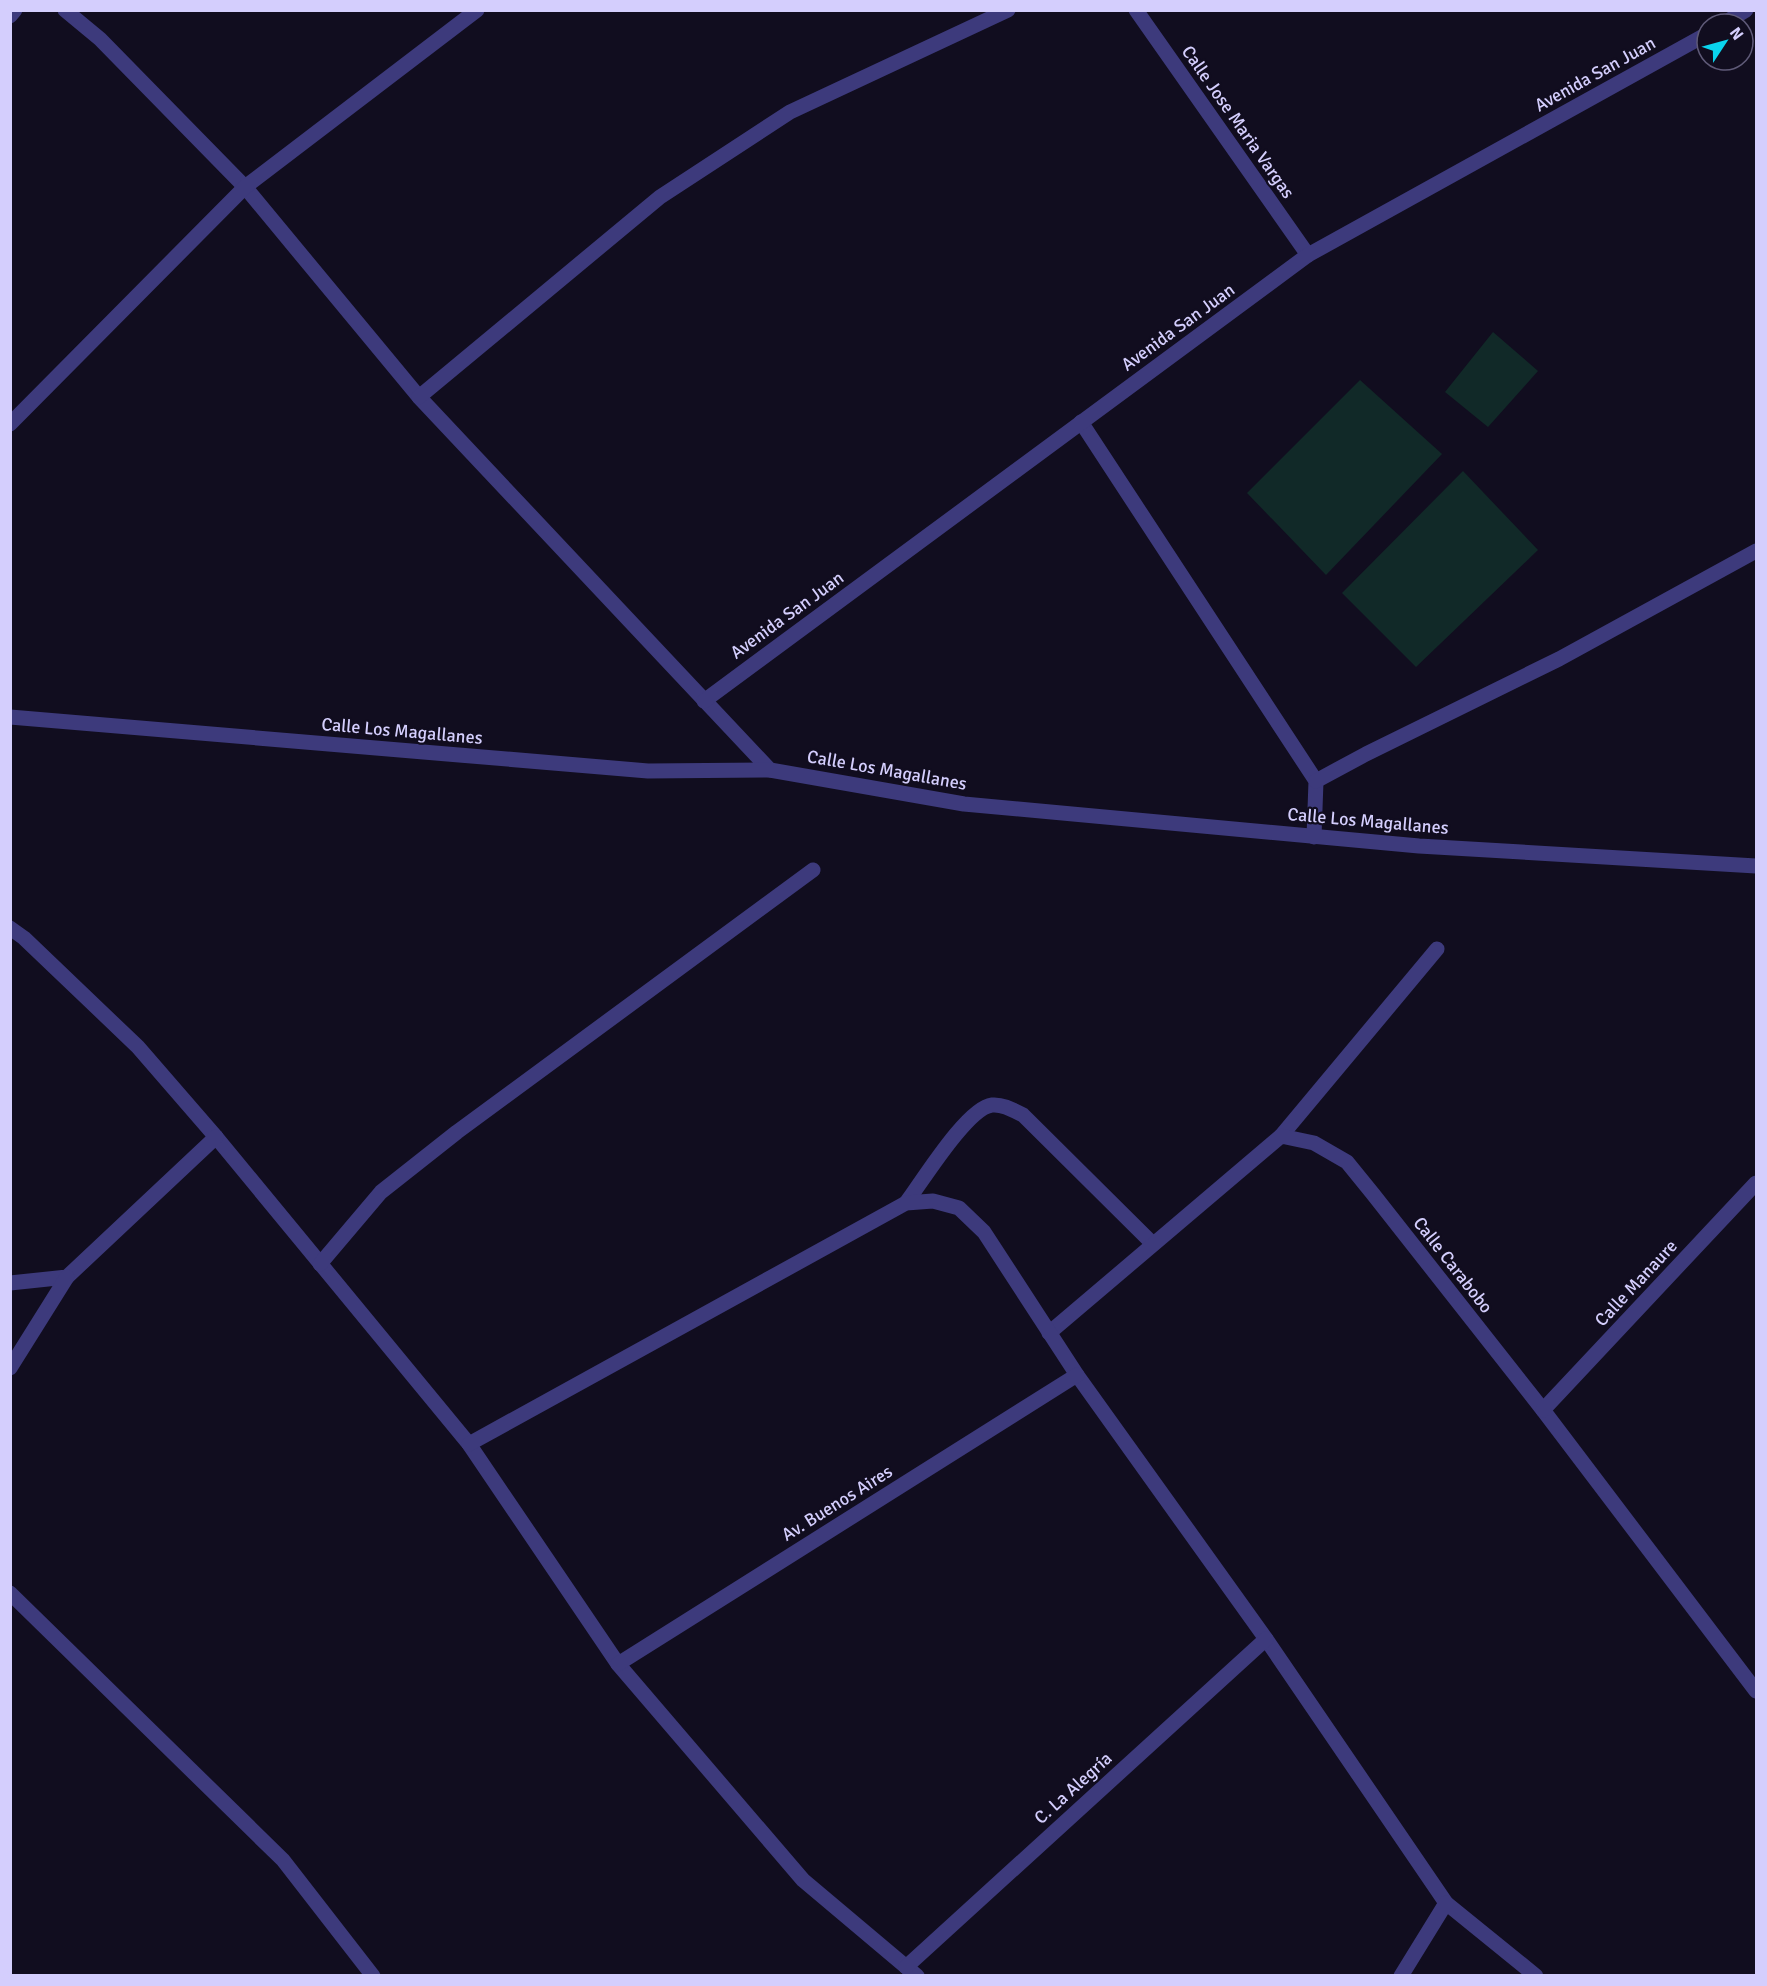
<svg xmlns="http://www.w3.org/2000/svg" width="1767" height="1986" viewBox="0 0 1767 1986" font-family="Signika,sans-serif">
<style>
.green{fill:#112928}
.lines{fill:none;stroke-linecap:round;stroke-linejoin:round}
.minor{stroke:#3d3a7c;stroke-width:15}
.labels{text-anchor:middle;stroke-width:4.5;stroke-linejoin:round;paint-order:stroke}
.street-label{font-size:18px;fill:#d4cefd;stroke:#110d1f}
</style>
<rect width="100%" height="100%" fill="#110d1f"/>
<g class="green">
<polygon points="1493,332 1538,371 1488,427 1445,392"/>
<polygon points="1360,380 1442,454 1326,575 1247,493"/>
<polygon points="1463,471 1538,550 1416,667 1342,593"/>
</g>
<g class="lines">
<g class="minor">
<polyline points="65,10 100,39 245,187 419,397 770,770"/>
<polyline points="1136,10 1308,255"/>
<polyline points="10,16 15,10"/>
<polyline points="1723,24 1746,10"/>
<polyline points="419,397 660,197 790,112 1008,10"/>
<polyline points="1081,422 1316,781 1314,837"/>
<polyline points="10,424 245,187 477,10"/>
<polyline points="704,701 1308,255 1707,34"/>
<polyline points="10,717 648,771 770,770 964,804 1419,846 1756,866"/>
<polyline points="1316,781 1366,754 1559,659 1756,551"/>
<polyline points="10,928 24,938 138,1047 216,1137 469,1444 618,1664 803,1880 917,1976"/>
<polyline points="1281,1136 1437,949"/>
<path d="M906,1203C922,1182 967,1108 992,1105C1003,1104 1013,1110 1023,1115L1153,1244"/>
<polyline points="320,1264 381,1192 457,1132 813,870"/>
<polyline points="10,1283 67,1277 216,1137"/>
<polyline points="1049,1333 1281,1136 1314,1143 1347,1162 1373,1194 1543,1410 1756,1691"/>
<polyline points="10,1368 67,1277"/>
<polyline points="1543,1410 1756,1183"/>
<polyline points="469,1444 906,1203 933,1201 959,1208 984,1232 1077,1375 1266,1639 1446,1903 1536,1976"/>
<polyline points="10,1593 283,1860 373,1976"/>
<polyline points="618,1664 1077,1375"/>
<polyline points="906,1967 1266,1639"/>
<polyline points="1401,1976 1446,1903"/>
</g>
</g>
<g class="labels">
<g class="street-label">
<text transform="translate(1595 74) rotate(-29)" y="6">Avenida San Juan</text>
<text transform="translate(1238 122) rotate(55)" y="6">Calle Jose Maria Vargas</text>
<text transform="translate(1178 327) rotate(-36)" y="6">Avenida San Juan</text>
<text transform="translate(787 615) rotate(-36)" y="6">Avenida San Juan</text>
<text transform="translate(402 731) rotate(5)" y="6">Calle Los Magallanes</text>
<text transform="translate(887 770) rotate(10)" y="6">Calle Los Magallanes</text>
<text transform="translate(1368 821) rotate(5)" y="6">Calle Los Magallanes</text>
<text transform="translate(1453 1265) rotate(52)" y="6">Calle Carabobo</text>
<text transform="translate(1636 1283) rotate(-47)" y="6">Calle Manaure</text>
<text transform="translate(837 1503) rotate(-32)" y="6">Av. Buenos Aires</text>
<text transform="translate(1073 1788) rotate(-42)" y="6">C. La Alegría</text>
</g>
</g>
<rect width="1767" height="1986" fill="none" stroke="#d4cefd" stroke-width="24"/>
<g transform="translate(1725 42) rotate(54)"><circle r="28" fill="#110d1f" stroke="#5f5a78" stroke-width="1.5"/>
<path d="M0-4.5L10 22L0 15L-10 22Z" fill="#0ad4ed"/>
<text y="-9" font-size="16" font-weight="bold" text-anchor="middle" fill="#d4cefd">N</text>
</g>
</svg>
